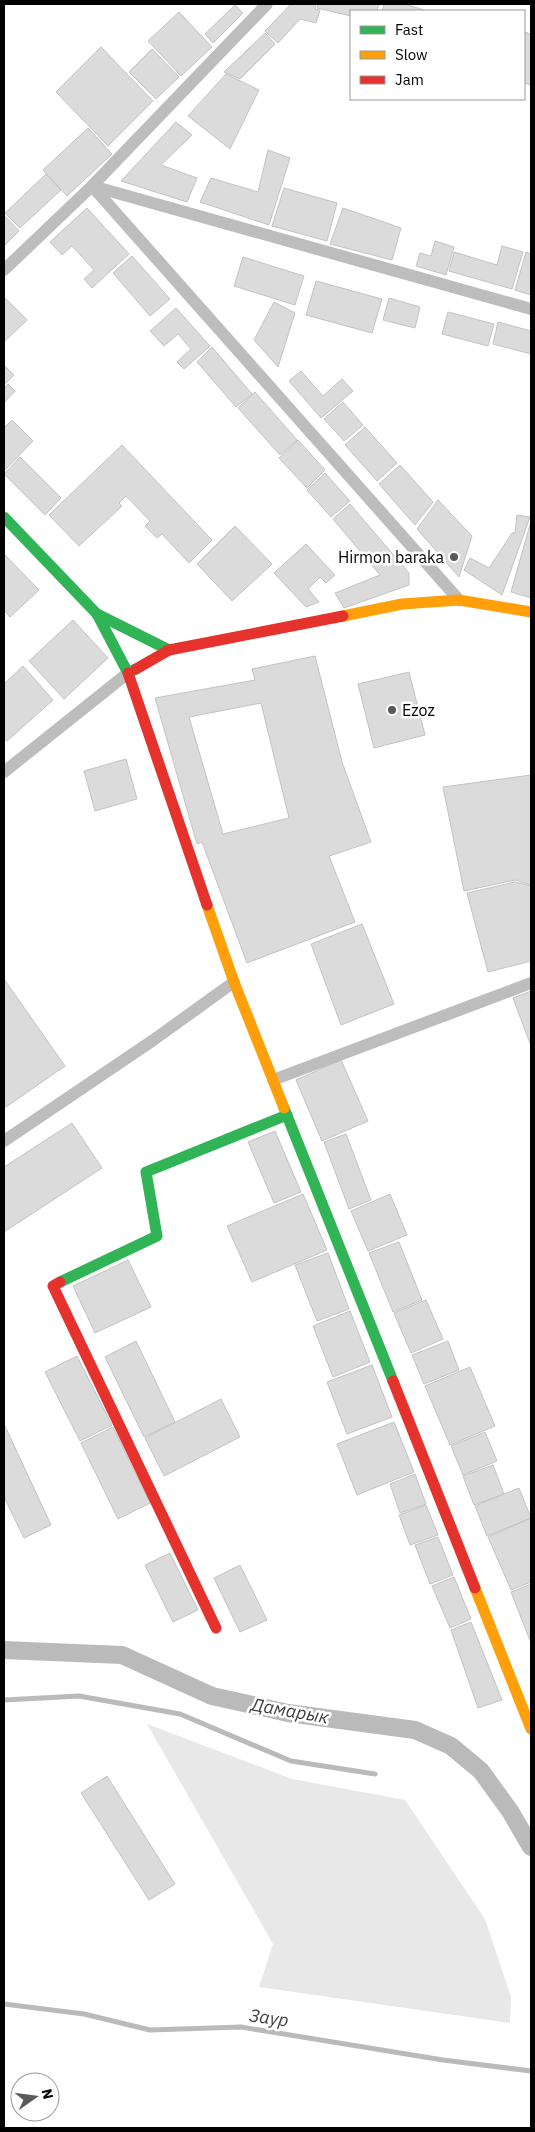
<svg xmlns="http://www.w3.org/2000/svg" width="535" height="2132" viewBox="0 0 535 2132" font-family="'IBM Plex Sans',sans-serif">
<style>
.green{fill:#e8e8e8}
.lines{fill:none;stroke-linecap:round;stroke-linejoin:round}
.stream{stroke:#bababa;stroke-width:5}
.canal{stroke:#bababa;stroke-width:18}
.building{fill:#dbdbdb;stroke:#c3c3c3;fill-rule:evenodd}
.street{stroke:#bdbdbd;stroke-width:12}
.fast{stroke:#30b455;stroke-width:11}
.slow{stroke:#ff9f0a;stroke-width:11}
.jam{stroke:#e5322d;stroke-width:11}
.poi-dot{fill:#595959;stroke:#fff;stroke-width:2}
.labels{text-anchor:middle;stroke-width:5;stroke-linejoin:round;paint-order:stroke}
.poi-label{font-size:16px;fill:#000;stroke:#fff;text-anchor:end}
.water-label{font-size:18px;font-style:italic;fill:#3d3d3d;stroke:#fff}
</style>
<rect width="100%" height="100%" fill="#fff"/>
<polygon class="green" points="147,1724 292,1779 405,1800 485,1919 511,1997 510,2023 259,1987 273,1944"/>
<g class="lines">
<g class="stream">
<polyline points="4,1700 79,1696 180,1714 291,1761 375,1774"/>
<polyline points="4,2004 84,2014 150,2030 241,2027 443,2060 531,2071"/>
</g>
<polyline class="canal" points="4,1650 122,1655 212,1696 288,1713 415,1730 451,1746 481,1771 510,1811 531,1847"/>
</g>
<g class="building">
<polygon points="291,4 316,4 315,9 320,10 316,23 300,19 278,43 265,31"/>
<polygon points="318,4 379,4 377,11 351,11 351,16 317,8"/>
<polygon points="384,4 405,4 427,11 382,11"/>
<polygon points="235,5 243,13 213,43 205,34"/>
<polygon points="179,12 212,47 181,76 148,41"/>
<polygon points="524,32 531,34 531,85 524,83"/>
<polygon points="265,33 275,44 240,79 224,72"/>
<polygon points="101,47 153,101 108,146 56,92"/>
<polygon points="152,49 179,77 156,99 129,72"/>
<polygon points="226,74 259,90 230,149 188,116"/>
<polygon points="176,122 192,135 161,165 197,178 187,202 121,181"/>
<polygon points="88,128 112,154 67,196 43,170"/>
<polygon points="268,150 290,158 269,225 200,202 211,178 258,192"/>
<polygon points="46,174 61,190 20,228 5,213"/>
<polygon points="284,188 337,203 327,241 272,226"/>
<polygon points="87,208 129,254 92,288 84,279 94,270 72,246 62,255 50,242"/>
<polygon points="343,208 401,228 392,260 330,244"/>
<polygon points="4,215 19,231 4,246"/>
<polygon points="435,241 454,247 446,275 416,266 420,253 431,256"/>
<polygon points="502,246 523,252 512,289 449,271 454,252 497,265"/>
<polygon points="526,252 531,254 531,295 515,290"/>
<polygon points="132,256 170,299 150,316 113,273"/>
<polygon points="243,257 304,276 295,305 234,286"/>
<polygon points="316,281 382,299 372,333 306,315"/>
<polygon points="4,297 27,320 4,342"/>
<polygon points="389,298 420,307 415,328 383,320"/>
<polygon points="274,302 295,313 278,367 254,340"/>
<polygon points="176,308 210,346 184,369 177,362 191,349 178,334 164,346 150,331"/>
<polygon points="448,312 494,324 488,346 442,334"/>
<polygon points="498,322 531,331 531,354 493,344"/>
<polygon points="212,347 252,394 236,407 197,362"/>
<polygon points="5,366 14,375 4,385 4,367"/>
<polygon points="301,371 323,396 342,379 353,391 321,418 289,381"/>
<polygon points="8,384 15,391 4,403 4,389"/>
<polygon points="255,392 297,440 280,455 238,408"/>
<polygon points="343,402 363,425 344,441 324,419"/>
<polygon points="12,420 33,441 4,471 4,428"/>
<polygon points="365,427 397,463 377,481 345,445"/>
<polygon points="298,440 325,470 307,488 279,458"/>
<polygon points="122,445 212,540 189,563 162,534 157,538 145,526 150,521 126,496 119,503 122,506 79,546 49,515"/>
<polygon points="20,457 61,498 45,515 4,474"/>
<polygon points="400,465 433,502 415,525 379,484"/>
<polygon points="325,473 350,501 331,517 307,490"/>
<polygon points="438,500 472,536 459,577 417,529"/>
<polygon points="350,504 409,573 409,585 344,608 335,593 380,575 333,519"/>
<polygon points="517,515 530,517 502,595 464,570 470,558 489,568 512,533 515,533"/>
<polygon points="531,521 531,598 511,592"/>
<polygon points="235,526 272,564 232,601 197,564"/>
<polygon points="306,544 335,575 326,583 320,577 308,589 319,602 306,607 274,573"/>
<polygon points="4,554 39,590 10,617 4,610"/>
<polygon points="73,620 108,658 64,699 29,661"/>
<path d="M315,656L342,762L371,842L329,856L355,922L247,963L202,842L197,844L155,698L255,680L252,669ZM261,703L289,818L223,834L189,717Z"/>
<polygon points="23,666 53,700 7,741 4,738 4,684"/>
<polygon points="409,672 425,735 374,748 358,684"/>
<polygon points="126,759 137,799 95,811 84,771"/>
<polygon points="531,775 531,885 515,880 464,891 443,787"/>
<polygon points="515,882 531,886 531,961 488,972 467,893"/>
<polygon points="362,924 394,1004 341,1025 311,944"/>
<polygon points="4,979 65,1066 6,1107 4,1103"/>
<polygon points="531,991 531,1046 513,998"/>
<polygon points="341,1060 368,1121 322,1141 296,1080"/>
<polygon points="72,1123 102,1168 4,1232 4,1167"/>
<polygon points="275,1131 301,1192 274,1203 248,1142"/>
<polygon points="346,1134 371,1200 349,1209 324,1142"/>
<polygon points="303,1194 327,1250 252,1282 227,1226"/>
<polygon points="390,1194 407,1235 368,1251 351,1211"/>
<polygon points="399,1242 422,1300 393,1312 369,1253"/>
<polygon points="328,1253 349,1309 317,1321 295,1265"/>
<polygon points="128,1260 151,1307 95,1333 73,1286"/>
<polygon points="426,1300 443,1339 411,1353 394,1313"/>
<polygon points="350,1311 370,1362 333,1377 313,1326"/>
<polygon points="136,1341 175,1422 144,1437 105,1357"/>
<polygon points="448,1341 459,1370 424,1384 412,1355"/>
<polygon points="77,1356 112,1425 80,1441 45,1372"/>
<polygon points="372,1365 392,1417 347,1434 327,1382"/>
<polygon points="470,1367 495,1426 450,1445 425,1386"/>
<polygon points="221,1399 240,1437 164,1476 145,1438"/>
<polygon points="394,1422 414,1472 357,1495 337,1444"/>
<polygon points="4,1424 51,1525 24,1538 4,1497"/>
<polygon points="113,1427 150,1503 118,1519 81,1443"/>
<polygon points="485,1432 497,1461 463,1475 451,1446"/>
<polygon points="493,1465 504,1494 474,1505 463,1476"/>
<polygon points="415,1474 426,1504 400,1513 390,1484"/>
<polygon points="519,1488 531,1518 487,1536 475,1506"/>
<polygon points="426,1505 438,1535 410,1545 399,1515"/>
<polygon points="531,1518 531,1582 511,1590 488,1537"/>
<polygon points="438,1537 453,1575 430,1584 415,1545"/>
<polygon points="170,1553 198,1610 173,1622 145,1565"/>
<polygon points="240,1565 267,1620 240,1632 214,1578"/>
<polygon points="454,1577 471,1619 450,1628 432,1586"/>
<polygon points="531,1584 531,1643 511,1592"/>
<polygon points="471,1622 502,1700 478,1708 451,1630"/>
<polygon points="107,1776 175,1884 149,1900 81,1793"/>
</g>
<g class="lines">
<g class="street">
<polyline points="92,186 459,600"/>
<polyline points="92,186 531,309"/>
<polyline points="4,270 92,186 267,4"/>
<polyline points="4,772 128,673"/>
<polyline points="273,1080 531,983"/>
<polyline points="4,1141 152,1041 234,982"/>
</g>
<g class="fast">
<polyline points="4,517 97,614 128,673 136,669"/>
<polyline points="97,614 169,650"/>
<polyline points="284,1108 393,1381"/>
<polyline points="60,1282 157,1236 146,1172 287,1115"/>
</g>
<g class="slow">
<polyline points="343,616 402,604 459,600 531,612"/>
<polyline points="207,905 234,982 284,1108"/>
<polyline points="475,1588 531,1729"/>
</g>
<g class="jam">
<polyline points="136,669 169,650 343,616"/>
<polyline points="128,673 207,905"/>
<polyline points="60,1282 53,1286 216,1628"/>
<polyline points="393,1381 475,1588"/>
</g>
</g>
<g class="poi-dot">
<circle cx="454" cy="557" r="5"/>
<circle cx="392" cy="710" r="5"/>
</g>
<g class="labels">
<g class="poi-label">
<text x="444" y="563">Hirmon baraka</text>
<text x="402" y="716" text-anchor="start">Ezoz</text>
</g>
<g class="water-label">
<text transform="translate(290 1711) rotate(10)" y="6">Дамарык</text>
<text transform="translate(269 2018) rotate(8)" y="6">Заур</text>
</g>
</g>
<rect width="535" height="2132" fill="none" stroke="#000000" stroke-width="10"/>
<rect x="350" y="10" width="175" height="90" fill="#ffffff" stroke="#999999"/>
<rect x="360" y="26" width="25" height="8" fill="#30b455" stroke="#999999"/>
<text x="395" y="35" font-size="15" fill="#000000">Fast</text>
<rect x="360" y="51" width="25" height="8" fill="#ff9f0a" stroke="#999999"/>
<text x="395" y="60" font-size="15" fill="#000000">Slow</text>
<rect x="360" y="76" width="25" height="8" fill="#e5322d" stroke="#999999"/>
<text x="395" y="85" font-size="15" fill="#000000">Jam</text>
<g transform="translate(35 2097) rotate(76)"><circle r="24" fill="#ffffff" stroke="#999999"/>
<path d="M0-4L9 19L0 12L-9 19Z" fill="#595959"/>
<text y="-8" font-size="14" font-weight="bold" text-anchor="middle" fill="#000000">N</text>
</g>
</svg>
